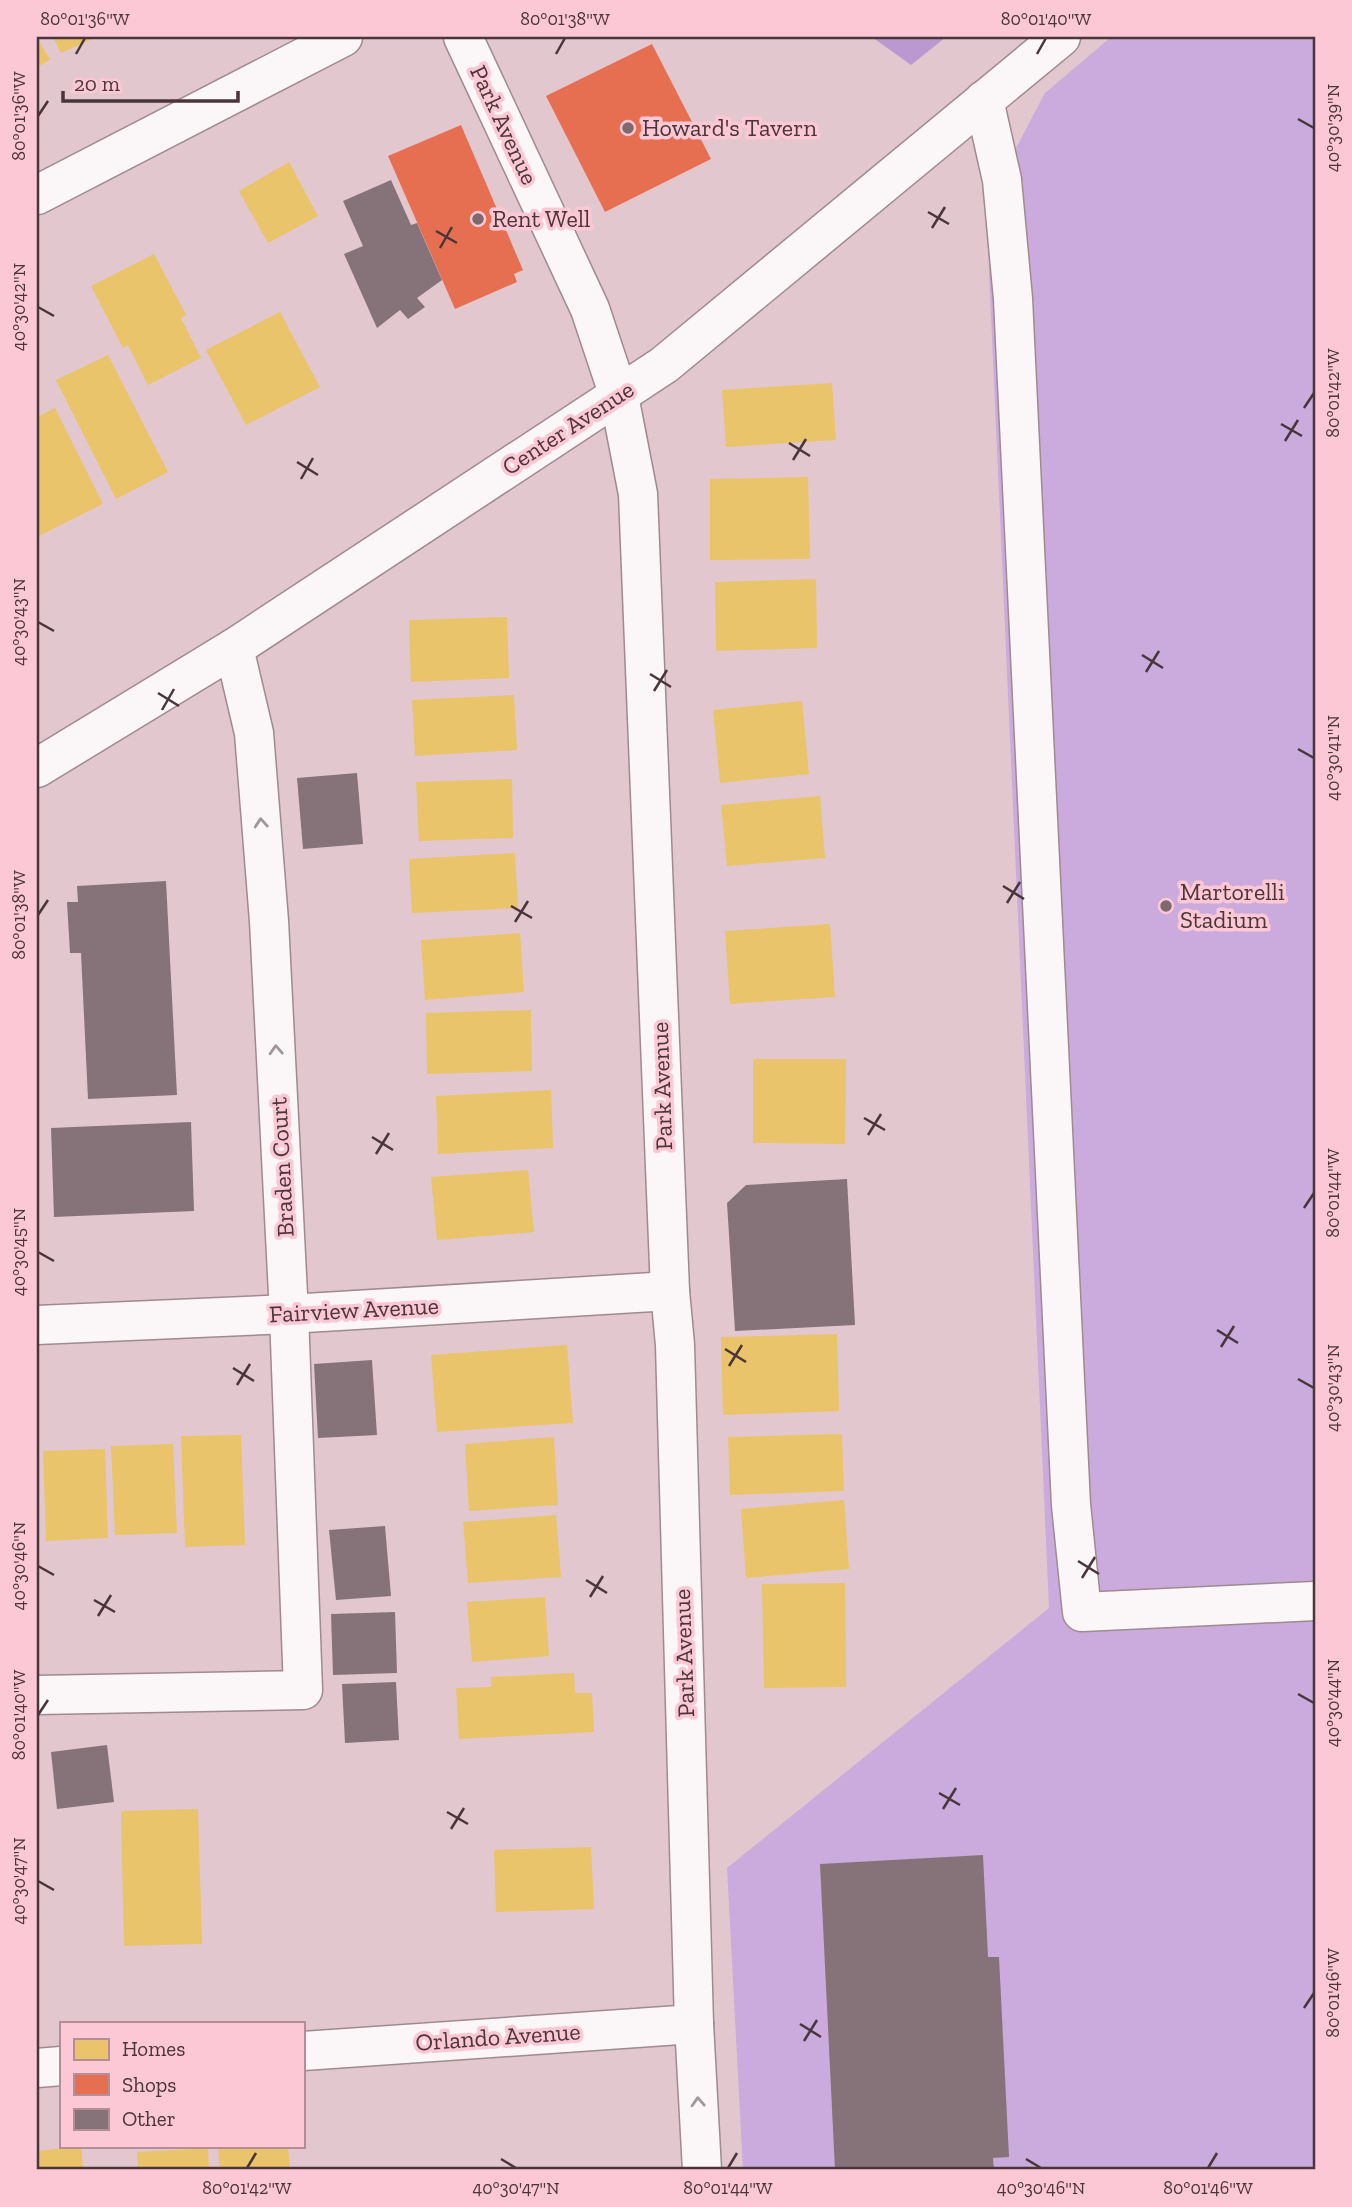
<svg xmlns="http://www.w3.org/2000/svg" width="1352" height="2207" viewBox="0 0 1352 2207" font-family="'Zilla Slab',serif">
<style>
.green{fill:#cbabdd}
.forest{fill:#bc98d1}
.homes{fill:#e9c46a}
.shops{fill:#e76f51}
.building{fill:#86737a}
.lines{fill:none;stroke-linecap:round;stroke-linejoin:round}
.minor-casing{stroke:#9f8a8f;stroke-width:41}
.minor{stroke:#fbf7f8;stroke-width:38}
.oneway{stroke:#a29699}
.ticks{fill:none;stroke:#49353a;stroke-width:2.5}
.poi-dot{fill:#7f686e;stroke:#fdc8d5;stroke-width:2.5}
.labels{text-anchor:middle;stroke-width:7;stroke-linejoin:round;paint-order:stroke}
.street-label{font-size:24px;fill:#49353a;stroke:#fdc8d5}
.poi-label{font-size:24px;fill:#49353a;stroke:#fdc8d5;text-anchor:start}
.neatline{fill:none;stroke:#49353a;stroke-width:2.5}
.ticks-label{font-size:18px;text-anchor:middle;fill:#49353a}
</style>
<rect width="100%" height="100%" fill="#e3c7ce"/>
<polygon class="green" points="1111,37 1315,37 1315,2170 743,2170 727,1868 1049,1608 986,205 1045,93"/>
<polygon class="forest" points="872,37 946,37 911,65"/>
<g class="homes">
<polygon points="37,37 50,60 37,67"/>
<polygon points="53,37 97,37 61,53"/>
<polygon points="289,162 318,216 268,243 239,191"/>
<polygon points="154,254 186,315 181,318 201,358 148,385 128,345 123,348 91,286"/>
<polygon points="280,312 320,387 246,425 206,350"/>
<polygon points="108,355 168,472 116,499 56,380"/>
<polygon points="832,383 836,440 726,447 722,390"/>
<polygon points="55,408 103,504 39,536 37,533 37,417"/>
<polygon points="808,477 810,559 710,560 710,479"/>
<polygon points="816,579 817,648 716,651 715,582"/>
<polygon points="507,617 509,678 411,682 409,620"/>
<polygon points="514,695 517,750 415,756 412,700"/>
<polygon points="802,701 809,774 720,783 713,710"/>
<polygon points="512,779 513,838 419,841 416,782"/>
<polygon points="820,796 825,858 727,866 721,805"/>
<polygon points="515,853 518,908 412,913 409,859"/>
<polygon points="830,924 835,997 730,1004 725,931"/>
<polygon points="520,933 524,992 425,1000 421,940"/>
<polygon points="531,1010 532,1071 427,1074 426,1013"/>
<polygon points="753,1059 846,1059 845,1144 753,1143"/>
<polygon points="551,1090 553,1148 438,1154 436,1096"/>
<polygon points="528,1170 534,1232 437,1240 431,1177"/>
<polygon points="837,1334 839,1411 723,1415 721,1337"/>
<polygon points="567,1345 573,1423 437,1432 431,1355"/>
<polygon points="842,1434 844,1491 730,1495 728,1437"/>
<polygon points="241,1435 245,1545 185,1547 181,1436"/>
<polygon points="554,1437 558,1505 469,1511 465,1444"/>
<polygon points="173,1444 177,1533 115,1535 111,1446"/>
<polygon points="105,1449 108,1538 46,1541 43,1451"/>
<polygon points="844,1500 849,1569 746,1578 741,1509"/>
<polygon points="556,1515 561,1577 468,1583 463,1522"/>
<polygon points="845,1583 846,1687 764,1688 762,1584"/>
<polygon points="545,1597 549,1656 472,1662 467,1602"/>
<polygon points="574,1673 575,1693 592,1693 594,1732 459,1739 456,1688 491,1687 491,1677"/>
<polygon points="198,1809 202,1944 124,1946 121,1811"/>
<polygon points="591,1847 594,1909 496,1912 494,1850"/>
<polygon points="81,2146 83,2170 37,2170 37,2151"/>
<polygon points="218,2146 288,2146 290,2170 220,2170"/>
<polygon points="208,2148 209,2170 138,2170 137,2152"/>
</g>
<g class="shops">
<polygon points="652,44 711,159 605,212 546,96"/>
<polygon points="461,125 523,270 514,274 517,282 455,309 388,156"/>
</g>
<g class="building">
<polygon points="391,180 411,225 417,223 442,280 417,298 425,307 408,319 400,310 377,328 344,254 363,246 343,201"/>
<polygon points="357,773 363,844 303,849 297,778"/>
<polygon points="166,881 177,1095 88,1099 81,953 70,953 67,902 78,902 77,886"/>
<polygon points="191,1122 194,1211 54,1217 51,1128"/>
<polygon points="847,1179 855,1325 735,1331 727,1203 746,1185"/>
<polygon points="372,1360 377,1435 318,1438 314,1364"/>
<polygon points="385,1526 391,1596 336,1600 329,1530"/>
<polygon points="395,1612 397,1673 333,1675 331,1614"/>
<polygon points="396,1682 399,1740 345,1743 342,1684"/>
<polygon points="107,1745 114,1802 57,1809 51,1752"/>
<polygon points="983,1855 988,1957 999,1957 1009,2157 993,2158 994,2170 835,2170 820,1864"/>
</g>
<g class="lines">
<defs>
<g id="minor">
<polyline points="463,37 590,309 619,396 638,494 670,1291 675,1345 694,2024 702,2170"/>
<polyline points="984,100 1002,180 1013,299 1071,1505 1082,1612 1315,1601"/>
<polyline points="37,195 343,37"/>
<polyline points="37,768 234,648 664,365 1061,37"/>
<polyline points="37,1325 289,1314 670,1291"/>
<polyline points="37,1695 303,1690 289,1314 269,921 254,733 234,648"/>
<polyline points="303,2051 694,2024"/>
<polyline points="37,2068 61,2066"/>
</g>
</defs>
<use href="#minor" class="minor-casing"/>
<use href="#minor" class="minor"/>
</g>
<defs><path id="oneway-chevron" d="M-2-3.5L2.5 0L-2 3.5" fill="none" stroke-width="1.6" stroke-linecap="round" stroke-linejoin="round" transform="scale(1.75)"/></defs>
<g class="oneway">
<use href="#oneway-chevron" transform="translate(261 823) rotate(-94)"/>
<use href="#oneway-chevron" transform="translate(276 1050) rotate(-93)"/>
<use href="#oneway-chevron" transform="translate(698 2102) rotate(-93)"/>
</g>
<path class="ticks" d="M76,54L85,38M556,54L565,38M1037,54L1046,38M38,116L48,101M1298,119L1314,128M928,212L949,224M932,228L945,207M436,231L457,243M440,248L452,227M38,307L54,316M1304,408L1314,393M1281,424L1302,436M1285,441L1298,420M789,443L810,456M793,460L806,439M297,462L318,475M301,479L313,458M38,622L54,631M1142,655L1163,668M1146,672L1159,651M650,674L671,687M654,691L667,670M158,693L179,706M162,710L174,689M1298,749L1314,758M1003,886L1024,899M1007,903L1020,882M511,906L532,918M38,915L48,900M515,922L528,901M864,1118L885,1130M868,1135L881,1114M372,1137L393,1150M376,1154L389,1133M1304,1208L1314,1193M38,1252L54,1261M1217,1330L1238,1343M1221,1347L1234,1326M725,1349L746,1362M729,1366L742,1345M233,1368L254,1381M1298,1379L1314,1388M237,1385L250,1364M1078,1561L1099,1574M38,1566L54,1575M1082,1578L1095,1557M586,1580L607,1593M590,1597L603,1576M94,1600L115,1612M98,1616L111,1595M1298,1694L1314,1703M38,1715L48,1700M939,1793L960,1805M943,1809L956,1788M447,1812L468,1824M451,1829L464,1808M38,1881L54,1890M1304,2008L1314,1993M800,2024L821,2037M804,2041L817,2020M501,2159L516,2168M1026,2159L1041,2168M247,2168L256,2153M728,2168L737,2153M1208,2168L1217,2153"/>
<g class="poi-dot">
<circle cx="628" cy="128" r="7"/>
<circle cx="478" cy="219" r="7"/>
<circle cx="1166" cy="906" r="7"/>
</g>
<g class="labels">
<g class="street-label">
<text transform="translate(504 125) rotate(65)" y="8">Park Avenue</text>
<text transform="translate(568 428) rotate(-33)" y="8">Center Avenue</text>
<text transform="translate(662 1086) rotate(-92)" y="8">Park Avenue</text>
<text transform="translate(282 1167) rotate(-93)" y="8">Braden Court</text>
<text transform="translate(354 1310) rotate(-3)" y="8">Fairview Avenue</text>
<text transform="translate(684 1653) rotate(-92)" y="8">Park Avenue</text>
<text transform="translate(498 2037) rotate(-4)" y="8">Orlando Avenue</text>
</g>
<g class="poi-label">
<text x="642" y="136">Howard's Tavern</text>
<text x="492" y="227">Rent Well</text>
<text x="1180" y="900">Martorelli<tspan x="1180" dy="28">Stadium</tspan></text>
</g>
</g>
<rect width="1352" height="2207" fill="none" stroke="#fdc8d5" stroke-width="77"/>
<rect x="60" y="2022" width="245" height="126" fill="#fdc8d5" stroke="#b58d97" stroke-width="2"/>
<rect x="74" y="2039" width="35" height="21" fill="#e9c46a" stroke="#b58d97" stroke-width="2"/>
<text x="122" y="2056" font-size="21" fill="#49353a">Homes</text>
<rect x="74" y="2074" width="35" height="21" fill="#e76f51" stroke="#b58d97" stroke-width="2"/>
<text x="122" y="2092" font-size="21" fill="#49353a">Shops</text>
<rect x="74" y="2109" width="35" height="21" fill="#86737a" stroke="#b58d97" stroke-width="2"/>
<text x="122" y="2126" font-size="21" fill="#49353a">Other</text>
<path d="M63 91v10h175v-10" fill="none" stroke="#49353a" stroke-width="3.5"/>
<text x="74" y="91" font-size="21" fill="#49353a" stroke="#fdc8d5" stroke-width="5" paint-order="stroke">20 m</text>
<rect x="38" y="38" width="1276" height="2130" class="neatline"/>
<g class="ticks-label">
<text x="85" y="25">80°01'36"W</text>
<text x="565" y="25">80°01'38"W</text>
<text x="1046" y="25">80°01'40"W</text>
<text transform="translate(19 116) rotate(-90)" y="6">80°01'36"W</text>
<text transform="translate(1333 128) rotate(-90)" y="6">40°30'39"N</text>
<text transform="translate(19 307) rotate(-90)" y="6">40°30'42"N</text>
<text transform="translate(1333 393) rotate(-90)" y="6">80°01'42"W</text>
<text transform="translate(19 622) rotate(-90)" y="6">40°30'43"N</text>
<text transform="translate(1333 758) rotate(-90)" y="6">40°30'41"N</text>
<text transform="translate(19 915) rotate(-90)" y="6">80°01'38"W</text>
<text transform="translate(1333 1193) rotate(-90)" y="6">80°01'44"W</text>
<text transform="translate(19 1252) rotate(-90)" y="6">40°30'45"N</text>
<text transform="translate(1333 1388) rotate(-90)" y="6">40°30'43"N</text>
<text transform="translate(19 1566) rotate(-90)" y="6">40°30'46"N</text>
<text transform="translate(1333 1703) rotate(-90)" y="6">40°30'44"N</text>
<text transform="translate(19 1715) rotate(-90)" y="6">80°01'40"W</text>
<text transform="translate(19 1881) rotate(-90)" y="6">40°30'47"N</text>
<text transform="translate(1333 1993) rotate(-90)" y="6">80°01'46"W</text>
<text x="247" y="2194">80°01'42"W</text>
<text x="516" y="2194">40°30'47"N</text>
<text x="728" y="2194">80°01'44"W</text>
<text x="1041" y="2194">40°30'46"N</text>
<text x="1208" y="2194">80°01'46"W</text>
</g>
</svg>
